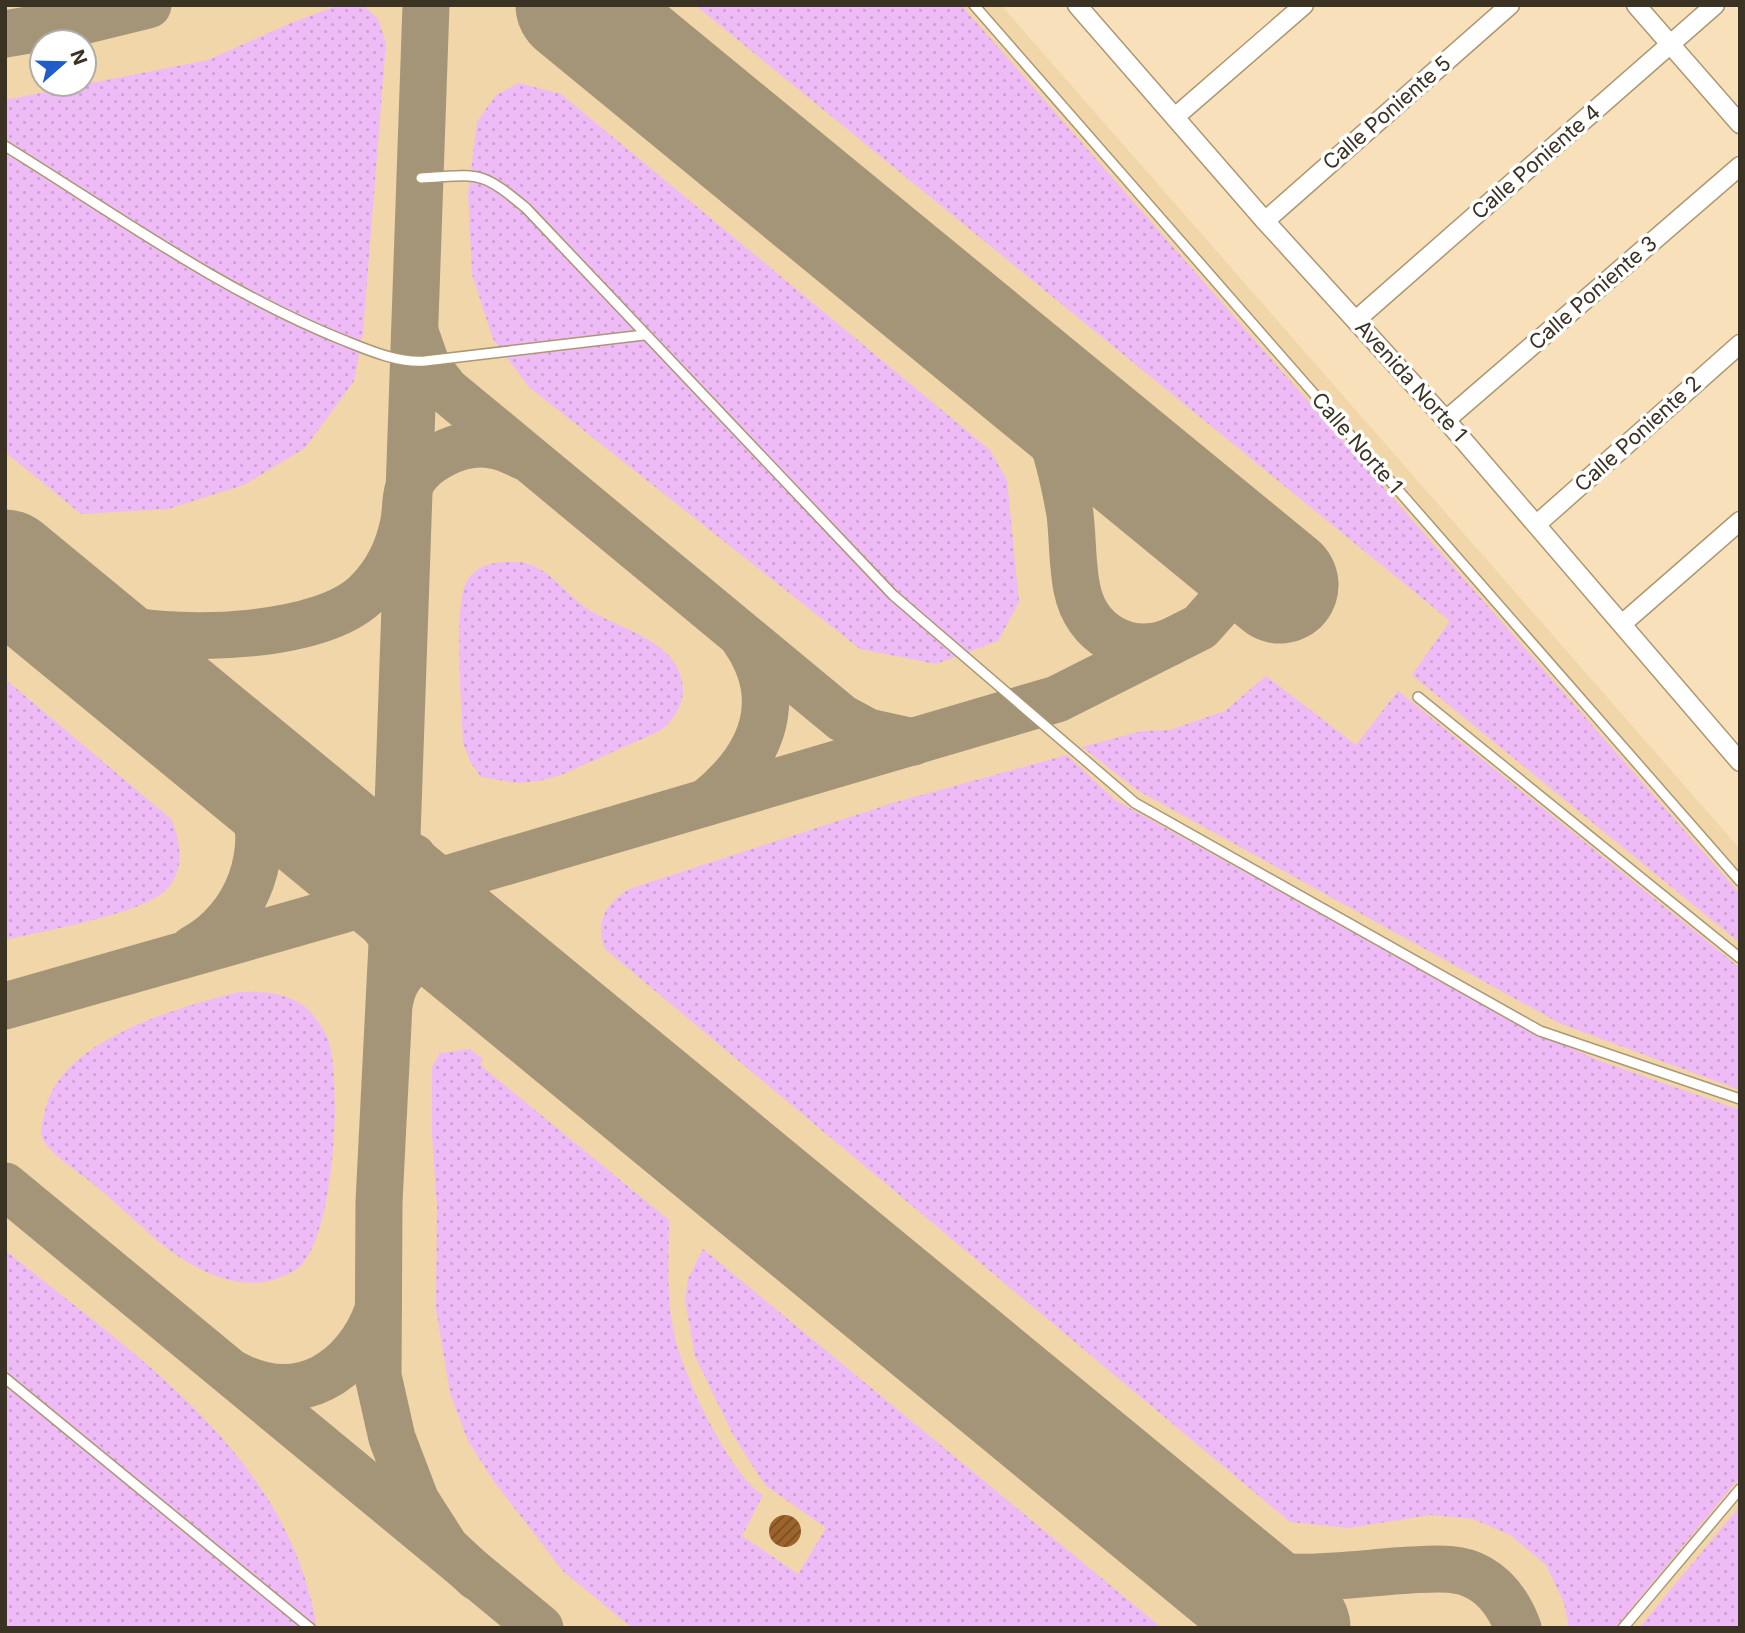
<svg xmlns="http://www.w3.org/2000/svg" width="1745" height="1633" viewBox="0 0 1745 1633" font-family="Inter,sans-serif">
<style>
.built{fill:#f0d6a8;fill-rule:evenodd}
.grass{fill:url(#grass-dots)}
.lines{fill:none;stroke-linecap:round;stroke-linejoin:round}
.taxiway{stroke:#a49478;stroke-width:47}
.runway{stroke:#a49478;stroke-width:117}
.building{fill:url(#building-hatch)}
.service-casing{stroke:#ac9773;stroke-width:12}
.minor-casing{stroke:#ac9773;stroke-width:21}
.service{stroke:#fff;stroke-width:9}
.minor{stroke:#fff;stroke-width:18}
.labels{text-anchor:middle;stroke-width:7;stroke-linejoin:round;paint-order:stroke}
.street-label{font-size:21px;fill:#3a3223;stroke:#fff}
</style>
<defs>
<pattern id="grass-dots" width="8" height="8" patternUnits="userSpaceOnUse" patternTransform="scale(1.75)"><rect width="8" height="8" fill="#eebbf7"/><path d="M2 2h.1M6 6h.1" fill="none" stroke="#cda1d3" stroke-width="1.8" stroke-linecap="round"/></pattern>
<pattern id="building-hatch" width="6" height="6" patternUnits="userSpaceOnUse" patternTransform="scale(1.75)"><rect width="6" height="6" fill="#9c632c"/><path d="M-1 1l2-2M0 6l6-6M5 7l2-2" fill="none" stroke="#794e24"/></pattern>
</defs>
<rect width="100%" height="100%" fill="#f7e0ba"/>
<path class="built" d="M5,5H1001L1740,849V1628H5ZM42,42H84V84H42Z"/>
<g class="grass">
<polygon points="339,5 363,5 378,19 386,43 363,332 354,381 305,448 244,485 168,509 81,514 5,452 5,100 208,60 291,23"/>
<polygon points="695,5 961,5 1740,894 1740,943 1412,675 1450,621"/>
<polygon points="519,83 561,94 990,450 1007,480 1019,602 998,641 936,664 860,649 529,387 493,339 472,274 468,194 477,122 496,95"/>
<path d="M521,562C550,567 566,596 591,611C625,631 682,643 683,690C683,706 673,721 660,731L561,775L539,781L518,783L481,777L471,763L463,743C462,711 453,603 467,581C479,561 501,562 521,562Z"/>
<polygon points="1266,676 1356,745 1398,691 1740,968 1740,1090 1561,1024 1137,790 1082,747 1142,731 1170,730 1225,711"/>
<path d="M5,679L171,819C182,843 186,877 160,895C129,916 44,931 5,940Z"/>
<path d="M1067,755L1115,800L1535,1033L1603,1062L1740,1110V1477L1615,1628H1569L1564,1603L1546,1565L1510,1535L1473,1519L1430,1515L1349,1528L1290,1522L605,949C595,922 605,904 629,889L896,802Z"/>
<path d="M239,992C265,991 294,993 312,1014C321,1024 329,1037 331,1051C340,1099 334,1225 303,1263C297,1271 289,1273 281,1277C238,1296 184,1265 152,1236C132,1218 113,1200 92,1183C77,1171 56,1158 44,1142C38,1132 43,1121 45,1111C59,1040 179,1007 239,992Z"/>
<path d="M470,1049L483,1059L480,1065L669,1220C669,1256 666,1292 673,1328C679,1367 729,1475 763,1495L742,1536L798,1574L826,1528L765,1485L733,1435L695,1356L685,1300L688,1279L703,1249L1162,1628H632L563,1571L495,1483L468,1441L450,1393L436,1309L437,1207L432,1136V1067L440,1053Z"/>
<path d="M5,1250C133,1355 288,1452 317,1628H5Z"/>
<polygon points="1740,1506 1740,1628 1639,1628"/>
</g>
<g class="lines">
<g class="taxiway">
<polyline points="426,5 396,865 379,1202 378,1376 392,1438 416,1501 446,1548 477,1577"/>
<polyline points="5,34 87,20 148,5"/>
<polyline points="415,332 427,366 446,390 842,718 868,732 913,742"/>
<path d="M981,341C1009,367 1034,394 1049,431C1059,457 1065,486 1070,514C1073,539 1072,565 1077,589C1086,634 1128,658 1170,642"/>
<path d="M42,598C68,610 94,623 122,629C183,642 323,639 368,592C387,573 399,548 404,521C406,511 405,499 408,490C419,459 462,440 492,445C503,446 512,451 522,456"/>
<path d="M276,788C326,830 373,861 386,929"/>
<path d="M707,802C761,758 787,701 744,639"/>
<polyline points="413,857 433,901 481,957"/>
<path d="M193,949C248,919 274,850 249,791C241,772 225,754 213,737"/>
<path d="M390,1000C401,946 456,946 495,970"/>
<polyline points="5,1006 335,912 1057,699 1200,627 1256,564"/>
<polyline points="5,1186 540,1628"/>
<path d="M236,1375C299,1408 356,1372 378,1310"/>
<path d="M1205,1554C1256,1592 1350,1573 1410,1570C1433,1569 1459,1566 1479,1578C1499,1589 1510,1607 1518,1628"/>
</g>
<g class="runway">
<polyline points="574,5 1280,585"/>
<polyline points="5,568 1292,1628"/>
</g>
</g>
<circle class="building" cx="785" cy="1531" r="16"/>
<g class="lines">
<defs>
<g id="service">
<polyline points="974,5 1740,881"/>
<path d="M5,146C115,214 223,292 343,340C368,350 397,363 425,361L644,335"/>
<path d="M421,178C480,175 479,169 526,208L893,595L1135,803L1540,1031L1740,1099"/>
<polyline points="1418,697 1740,958"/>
<polyline points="5,1378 310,1628"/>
<polyline points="1623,1628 1740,1489"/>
</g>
<g id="minor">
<polyline points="1077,5 1265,221 1446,420 1740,762"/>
<polyline points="1636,5 1740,124"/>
<polyline points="1175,117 1304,5"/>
<polyline points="1265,221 1510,5"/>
<polyline points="1356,320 1715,5"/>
<polyline points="1446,420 1740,166"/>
<polyline points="1537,524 1740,344"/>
<polyline points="1622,624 1740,521"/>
</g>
</defs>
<use href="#service" class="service-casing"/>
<use href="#minor" class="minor-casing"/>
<use href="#service" class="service"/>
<use href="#minor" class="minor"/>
</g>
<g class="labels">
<g class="street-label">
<text transform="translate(1387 113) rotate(-41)" y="7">Calle Poniente 5</text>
<text transform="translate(1536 162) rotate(-41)" y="7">Calle Poniente 4</text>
<text transform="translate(1593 293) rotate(-41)" y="7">Calle Poniente 3</text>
<text transform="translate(1411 381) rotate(48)" y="7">Avenida Norte 1</text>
<text transform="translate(1638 434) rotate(-42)" y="7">Calle Poniente 2</text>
<text transform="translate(1357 443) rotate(49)" y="7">Calle Norte 1</text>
</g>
</g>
<rect width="1745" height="1633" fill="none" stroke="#3a3223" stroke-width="14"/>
<g transform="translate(63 63) rotate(70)"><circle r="33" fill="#ffffff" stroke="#b0ada7" stroke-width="2"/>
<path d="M0-5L12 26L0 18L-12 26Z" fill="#215cc9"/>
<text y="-10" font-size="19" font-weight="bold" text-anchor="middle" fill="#3a3223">N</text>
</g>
</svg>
